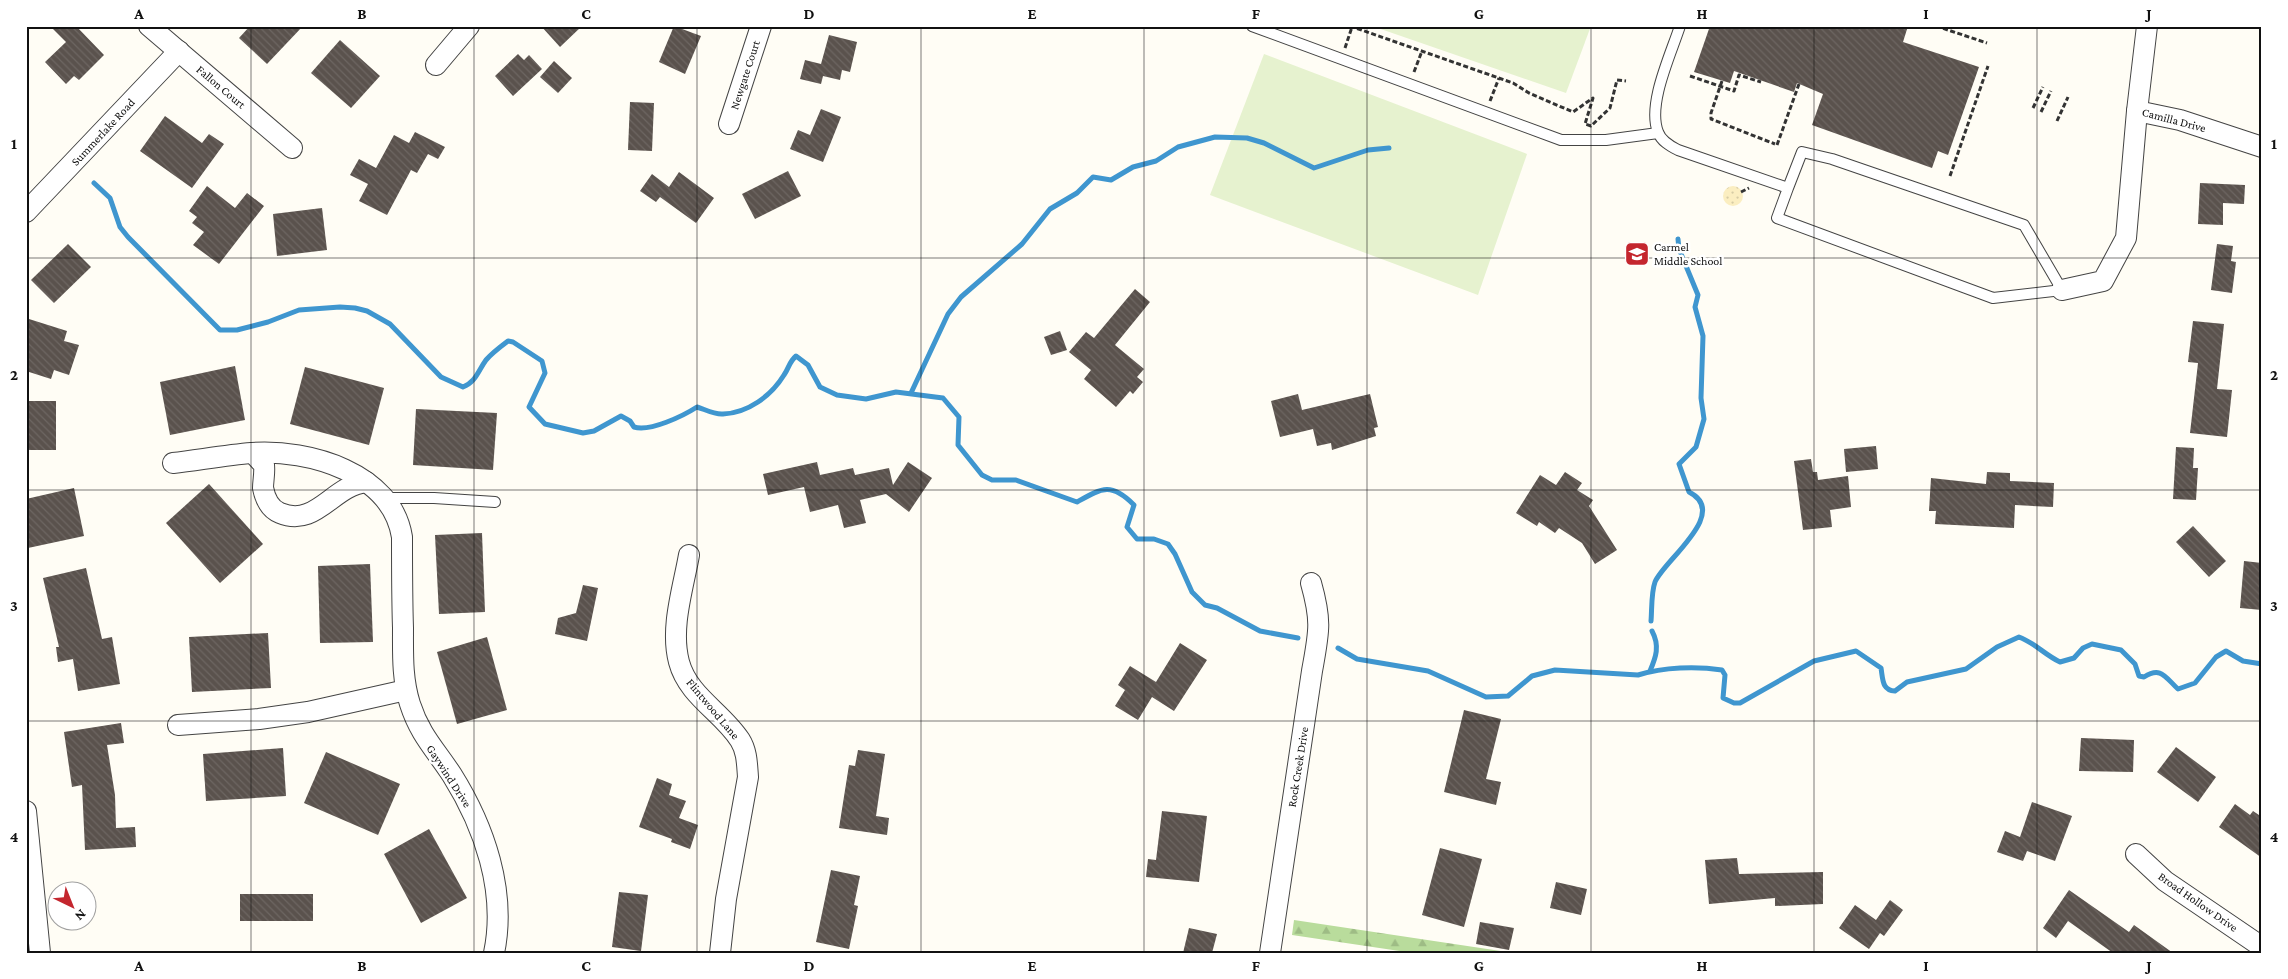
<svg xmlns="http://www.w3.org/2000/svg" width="2288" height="979" viewBox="0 0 2288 979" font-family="'Crimson Pro',serif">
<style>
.forest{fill:url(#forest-firs)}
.sand{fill:url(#sand-dots)}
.pitch{fill:#e6f2cf}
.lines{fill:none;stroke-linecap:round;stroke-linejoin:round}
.stream{stroke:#3f96cf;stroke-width:5}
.building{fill:url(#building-back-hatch)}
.lane-casing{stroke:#444;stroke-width:12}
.street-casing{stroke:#444;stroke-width:22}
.path{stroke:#333;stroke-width:3;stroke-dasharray:5 2.5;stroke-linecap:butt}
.lane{stroke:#fff;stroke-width:10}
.street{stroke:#fff;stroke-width:20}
.grid{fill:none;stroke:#111;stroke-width:1;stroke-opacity:0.55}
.labels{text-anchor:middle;stroke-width:5;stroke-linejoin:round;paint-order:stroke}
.street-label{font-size:12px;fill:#111;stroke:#fff}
.poi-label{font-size:12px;fill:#111;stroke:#fff;text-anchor:start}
.neatline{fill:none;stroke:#111;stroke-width:2}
.grid-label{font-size:16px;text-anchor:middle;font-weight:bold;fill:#111}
</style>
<defs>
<pattern id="forest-firs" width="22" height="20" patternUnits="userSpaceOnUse" patternTransform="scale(1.25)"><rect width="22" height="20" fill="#b9dc9c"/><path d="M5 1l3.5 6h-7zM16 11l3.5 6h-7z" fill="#9ebc85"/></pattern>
<pattern id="sand-dots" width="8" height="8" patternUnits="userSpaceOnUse" patternTransform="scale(1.25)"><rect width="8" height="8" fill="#fbeec1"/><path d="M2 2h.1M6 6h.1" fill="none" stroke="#d6cba5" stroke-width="1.8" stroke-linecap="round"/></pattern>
<pattern id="building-back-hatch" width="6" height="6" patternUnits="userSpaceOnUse" patternTransform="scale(1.25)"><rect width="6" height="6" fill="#5a524d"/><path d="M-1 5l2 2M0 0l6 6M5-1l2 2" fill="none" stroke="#6d6662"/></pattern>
</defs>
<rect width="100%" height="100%" fill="#fffdf5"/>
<polygon class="forest" points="1294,920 1514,953 1413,953 1292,935"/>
<circle class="sand" cx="1733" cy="196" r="10"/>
<g class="pitch">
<polygon points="1372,26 1591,26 1566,93"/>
<polygon points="1264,54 1527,154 1478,295 1210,195"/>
</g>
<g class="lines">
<g class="stream">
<path d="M94,183L110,198L120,227L128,237L220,330H237L268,322L299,310L340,307L355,308L367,311L390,324L441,377L463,387C476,382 478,371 486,360C492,353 500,347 508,341L513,342L542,361L545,373L529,407L545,424L583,433L594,431L621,416L630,421L634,427C650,432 683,416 697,407C704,409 715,415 723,414C748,413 771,396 784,375C789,368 789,362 796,356L808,365L820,387L837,395L866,399L896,392L943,398L959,417L958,445L982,475L992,480H1016L1077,502C1102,488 1111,482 1134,505L1127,527L1137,539H1154L1168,544L1175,554L1192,592L1205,605L1217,608L1260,631L1298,638"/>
<polyline points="911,393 948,314 961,297 1022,244 1050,209 1077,193 1093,177 1111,180 1133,167 1156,161 1178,147 1215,137 1247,138 1264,143 1314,168 1368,150 1389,148"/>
<path d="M1651,621C1652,610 1651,593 1655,582C1663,561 1731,513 1689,492L1679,464L1696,447L1704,419L1701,398L1703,336L1695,307L1698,295L1679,249L1678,239"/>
<path d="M1338,648L1357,659L1428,671L1486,697L1508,696L1532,676L1555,670L1638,675C1664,667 1696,666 1722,670L1725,675L1723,698L1734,703H1740L1814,661L1856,651L1881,668C1883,680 1882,690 1895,691L1907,682L1966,669L1997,647L2019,637C2035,643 2045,655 2060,662L2074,658L2083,648L2092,644L2121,650L2135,664L2139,676L2144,677C2161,666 2165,677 2178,689L2195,683L2216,657L2226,651L2243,661L2262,664"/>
<path d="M1650,671C1656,657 1660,646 1652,631"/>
</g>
</g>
<g class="building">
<polygon points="50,26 76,26 104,55 79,80 74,76 66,84 45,62 66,42"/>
<polygon points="250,26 303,26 267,64 239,38"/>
<polygon points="541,26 582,26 560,47"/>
<polygon points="674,26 701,36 685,74 659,62"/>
<polygon points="1710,26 1908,26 1903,42 1979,67 1948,155 1938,151 1932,168 1812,125 1823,94 1797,83 1794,92 1734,71 1730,83 1694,72"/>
<polygon points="829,35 857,42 850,72 842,70 840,80 823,76 821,84 800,79 805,60 821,64"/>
<polygon points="340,40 380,76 351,108 311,73"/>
<polygon points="518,54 524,60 529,55 542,69 513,96 495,76"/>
<polygon points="554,61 572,78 558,93 540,77"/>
<polygon points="630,102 654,103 652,151 628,150"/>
<polygon points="821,109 841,117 823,162 790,149 798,130 810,135"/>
<polygon points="165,116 202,143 209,134 224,144 192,188 140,151"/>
<polygon points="415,132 445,147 438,159 428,154 417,173 411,170 387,215 359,201 368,184 350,175 359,159 376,168 394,135 409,143"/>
<polygon points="788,171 801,196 755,219 742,194"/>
<polygon points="679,172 714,198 696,223 660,197 656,202 640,191 652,174 669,187"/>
<polygon points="2200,183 2245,185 2244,204 2223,203 2223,225 2198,224"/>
<polygon points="207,186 235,208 247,193 264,206 219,264 193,245 204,232 192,223 197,217 189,211"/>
<polygon points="322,208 327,250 277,256 273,214"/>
<polygon points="68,244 91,267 54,303 31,280"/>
<polygon points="2217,244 2233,246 2231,261 2236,262 2232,293 2211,290"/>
<polygon points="1135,289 1150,302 1115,345 1144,369 1137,377 1143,382 1133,394 1130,391 1116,407 1084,379 1091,370 1069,352 1086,332 1094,338"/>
<polygon points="29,319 67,331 64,341 79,345 69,375 54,370 51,379 26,371 26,327"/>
<polygon points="2193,321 2224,324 2217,389 2232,390 2227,437 2190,433 2198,363 2188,362"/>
<polygon points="1060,331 1067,350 1051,355 1044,337"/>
<polygon points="235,366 245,420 170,435 160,382"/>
<polygon points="305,367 384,388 369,445 290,424"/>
<polygon points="1298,394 1302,410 1370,394 1378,427 1374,428 1376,436 1332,450 1331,443 1317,446 1313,429 1280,437 1271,401"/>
<polygon points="27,401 56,401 56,450 26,450"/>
<polygon points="416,409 497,413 493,470 413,465"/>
<polygon points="1876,446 1878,469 1846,472 1844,449"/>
<polygon points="2176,447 2194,448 2193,468 2198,468 2196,500 2173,499"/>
<polygon points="1811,459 1813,472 1817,472 1818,480 1848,476 1851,507 1830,510 1832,527 1803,530 1794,461"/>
<polygon points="817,462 820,475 853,468 855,475 889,468 893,485 908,462 932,478 909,512 886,494 860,500 866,523 844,528 838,505 810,512 804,487 768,495 763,474"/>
<polygon points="1565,472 1582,483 1577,490 1593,500 1589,506 1617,550 1595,564 1582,543 1559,528 1555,533 1539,522 1537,526 1516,513 1540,475 1556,485"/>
<polygon points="1987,472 2010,473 2010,481 2054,483 2053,507 2015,505 2014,528 1935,524 1936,511 1929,511 1931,478 1986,484"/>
<polygon points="209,484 263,544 220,583 166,523"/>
<polygon points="74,488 84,536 28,548 26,499"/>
<polygon points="2193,526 2226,561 2209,577 2176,542"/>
<polygon points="482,533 485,612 439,614 435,535"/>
<polygon points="2244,561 2262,563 2262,610 2240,608"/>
<polygon points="370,564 373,642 320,643 318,566"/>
<polygon points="86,568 102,639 112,637 120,684 78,691 73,659 58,662 56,647 59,647 43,578"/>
<polygon points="583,585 598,588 587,641 555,634 558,618 576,613"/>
<polygon points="268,633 271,688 192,692 189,637"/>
<polygon points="487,637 507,710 457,724 437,652"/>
<polygon points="1180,643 1207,660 1174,711 1152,697 1138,720 1115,706 1125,690 1118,685 1130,666 1156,682"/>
<polygon points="1464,710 1501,719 1486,779 1501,782 1496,805 1444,792"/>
<polygon points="121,723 124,743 107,745 115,795 116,828 135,827 136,847 85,850 82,785 72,787 64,732"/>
<polygon points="2081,738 2134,740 2133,772 2079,771"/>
<polygon points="2176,747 2216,777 2198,802 2157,772"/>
<polygon points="283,748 286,796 206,801 203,754"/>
<polygon points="858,750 885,754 876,816 889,818 887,835 839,828 849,765 855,766"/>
<polygon points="326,752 400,784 378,835 304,803"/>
<polygon points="657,778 672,784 669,795 686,801 679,818 698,825 690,849 671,842 672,839 639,827"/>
<polygon points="2032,802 2072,816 2055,861 2027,851 2023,861 1997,852 2005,831 2020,837"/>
<polygon points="2235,804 2250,815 2253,811 2262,817 2262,858 2219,827"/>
<polygon points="1162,811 1207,816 1199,882 1146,877 1148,859 1156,860"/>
<polygon points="429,829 467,898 421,923 384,854"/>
<polygon points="1440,848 1482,859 1464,927 1422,915"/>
<polygon points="1737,858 1739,874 1823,872 1823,904 1775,906 1775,898 1709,904 1705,860"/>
<polygon points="831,870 860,876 854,905 858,906 849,949 816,942"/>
<polygon points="1556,882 1587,889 1581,915 1550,908"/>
<polygon points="2069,890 2129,932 2134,925 2173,953 2113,953 2068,921 2056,938 2043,928"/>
<polygon points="619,892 648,895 641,951 612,947"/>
<rect x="240" y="894" width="73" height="27"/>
<polygon points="1890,900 1903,910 1884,936 1880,933 1869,949 1839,928 1855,905 1876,920"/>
<polygon points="1480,922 1514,928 1509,950 1476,944"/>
<polygon points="1189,928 1217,934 1212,953 1183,953"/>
</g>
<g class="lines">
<defs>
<g id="lane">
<polyline points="1252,26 1561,140 1606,140 1658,133"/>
<path d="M1680,26C1671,54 1647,104 1658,132C1661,141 1670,146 1678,150L1788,188L1777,218L1993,298L2062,290L2024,225L1832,159L1802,152L1788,188"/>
<polyline points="386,498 434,498 495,502"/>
</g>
<g id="street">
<polyline points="149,26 292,148"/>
<polyline points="436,65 469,26"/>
<polyline points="2137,111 2180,120 2262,147"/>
<polyline points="729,124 761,26"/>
<polyline points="26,212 179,51"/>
<polyline points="2062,290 2103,281 2126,238 2137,111 2147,26"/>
<path d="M253,453L264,465C265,473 263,481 263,488C265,498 270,509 280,513C316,528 332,486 366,482"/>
<path d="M173,463C199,460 226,455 252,453C309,449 392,473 402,537C402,567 402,598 403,628C403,654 402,679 410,704C420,735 435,749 452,775C484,826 507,891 494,953"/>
<path d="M689,555C683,589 670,628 679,662C688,696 722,712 740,740C747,751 747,764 748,777L726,899L720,953"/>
<polyline points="178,725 259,719 308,712 406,690"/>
<polyline points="26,811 40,953"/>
<polyline points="2136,854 2165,881 2262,947"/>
<path d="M1270,953L1312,671C1319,632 1322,622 1311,583"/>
</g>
</defs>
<use href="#lane" class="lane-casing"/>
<use href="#street" class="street-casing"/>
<g class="path">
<polyline points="1350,26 1513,83 1529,93 1573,112 1593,98 1585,124 1591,126 1610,108 1617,80 1626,81"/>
<polyline points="1936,26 1987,43"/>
<polyline points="1345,48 1352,27"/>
<polyline points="1414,72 1422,51"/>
<polyline points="1690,76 1734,91 1739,75 1761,82"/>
<polyline points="1722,81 1711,113 1711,119 1775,144"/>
<polyline points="1490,101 1499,78"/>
<polyline points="2033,108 2043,87"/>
<polyline points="2041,112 2051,91"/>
<polyline points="2057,121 2068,97"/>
<polyline points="1777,145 1799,84"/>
<polyline points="1950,176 1988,66"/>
<polyline points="1741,192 1749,188"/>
</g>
<use href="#lane" class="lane"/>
<use href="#street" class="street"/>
</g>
<path class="grid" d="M251,26V953M474,26V953M697,26V953M921,26V953M1144,26V953M1367,26V953M1591,26V953M1814,26V953M2037,26V953M26,258H2262M26,490H2262M26,721H2262"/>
<defs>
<symbol id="school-square" viewBox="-11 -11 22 22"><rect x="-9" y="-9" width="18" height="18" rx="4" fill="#c4262e" stroke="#fff"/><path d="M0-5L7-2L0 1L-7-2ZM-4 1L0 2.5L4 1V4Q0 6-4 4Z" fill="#fff"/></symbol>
</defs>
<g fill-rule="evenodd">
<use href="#school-square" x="1623" y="240" width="28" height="28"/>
</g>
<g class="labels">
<g class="street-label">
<text transform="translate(745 75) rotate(-72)" y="4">Newgate Court</text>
<text transform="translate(221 87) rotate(40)" y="4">Fallon Court</text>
<text transform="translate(2174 120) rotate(15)" y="4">Camilla Drive</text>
<text transform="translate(103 132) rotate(-47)" y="4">Summerlake Road</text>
<text transform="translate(713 709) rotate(50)" y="4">Flintwood Lane</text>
<text transform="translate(1298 767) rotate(-81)" y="4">Rock Creek Drive</text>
<text transform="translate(449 776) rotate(57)" y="4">Gaywind Drive</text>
<text transform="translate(2198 902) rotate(35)" y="4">Broad Hollow Drive</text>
</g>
<g class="poi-label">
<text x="1654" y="251">Carmel<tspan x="1654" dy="14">Middle School</tspan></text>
</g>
</g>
<rect width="2288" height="979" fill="none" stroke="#ffffff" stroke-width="55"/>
<g transform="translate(72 906) rotate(137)"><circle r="24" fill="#ffffff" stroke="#a0a0a0"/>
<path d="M0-4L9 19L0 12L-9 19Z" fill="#c4262e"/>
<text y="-8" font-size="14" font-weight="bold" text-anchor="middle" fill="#111111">N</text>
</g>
<rect x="28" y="28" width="2232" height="924" class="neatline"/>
<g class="grid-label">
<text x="139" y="19">A</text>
<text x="362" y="19">B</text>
<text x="586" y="19">C</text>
<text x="809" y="19">D</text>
<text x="1032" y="19">E</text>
<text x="1256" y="19">F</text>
<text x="1479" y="19">G</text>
<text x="1702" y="19">H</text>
<text x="1926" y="19">I</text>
<text x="2149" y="19">J</text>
<text x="14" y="149">1</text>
<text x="2274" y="149">1</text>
<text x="14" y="380">2</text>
<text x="2274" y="380">2</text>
<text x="14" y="611">3</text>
<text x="2274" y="611">3</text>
<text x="14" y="842">4</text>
<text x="2274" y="842">4</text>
<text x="139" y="971">A</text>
<text x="362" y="971">B</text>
<text x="586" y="971">C</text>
<text x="809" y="971">D</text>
<text x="1032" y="971">E</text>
<text x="1256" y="971">F</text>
<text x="1479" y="971">G</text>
<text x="1702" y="971">H</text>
<text x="1926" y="971">I</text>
<text x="2149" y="971">J</text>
</g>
</svg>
